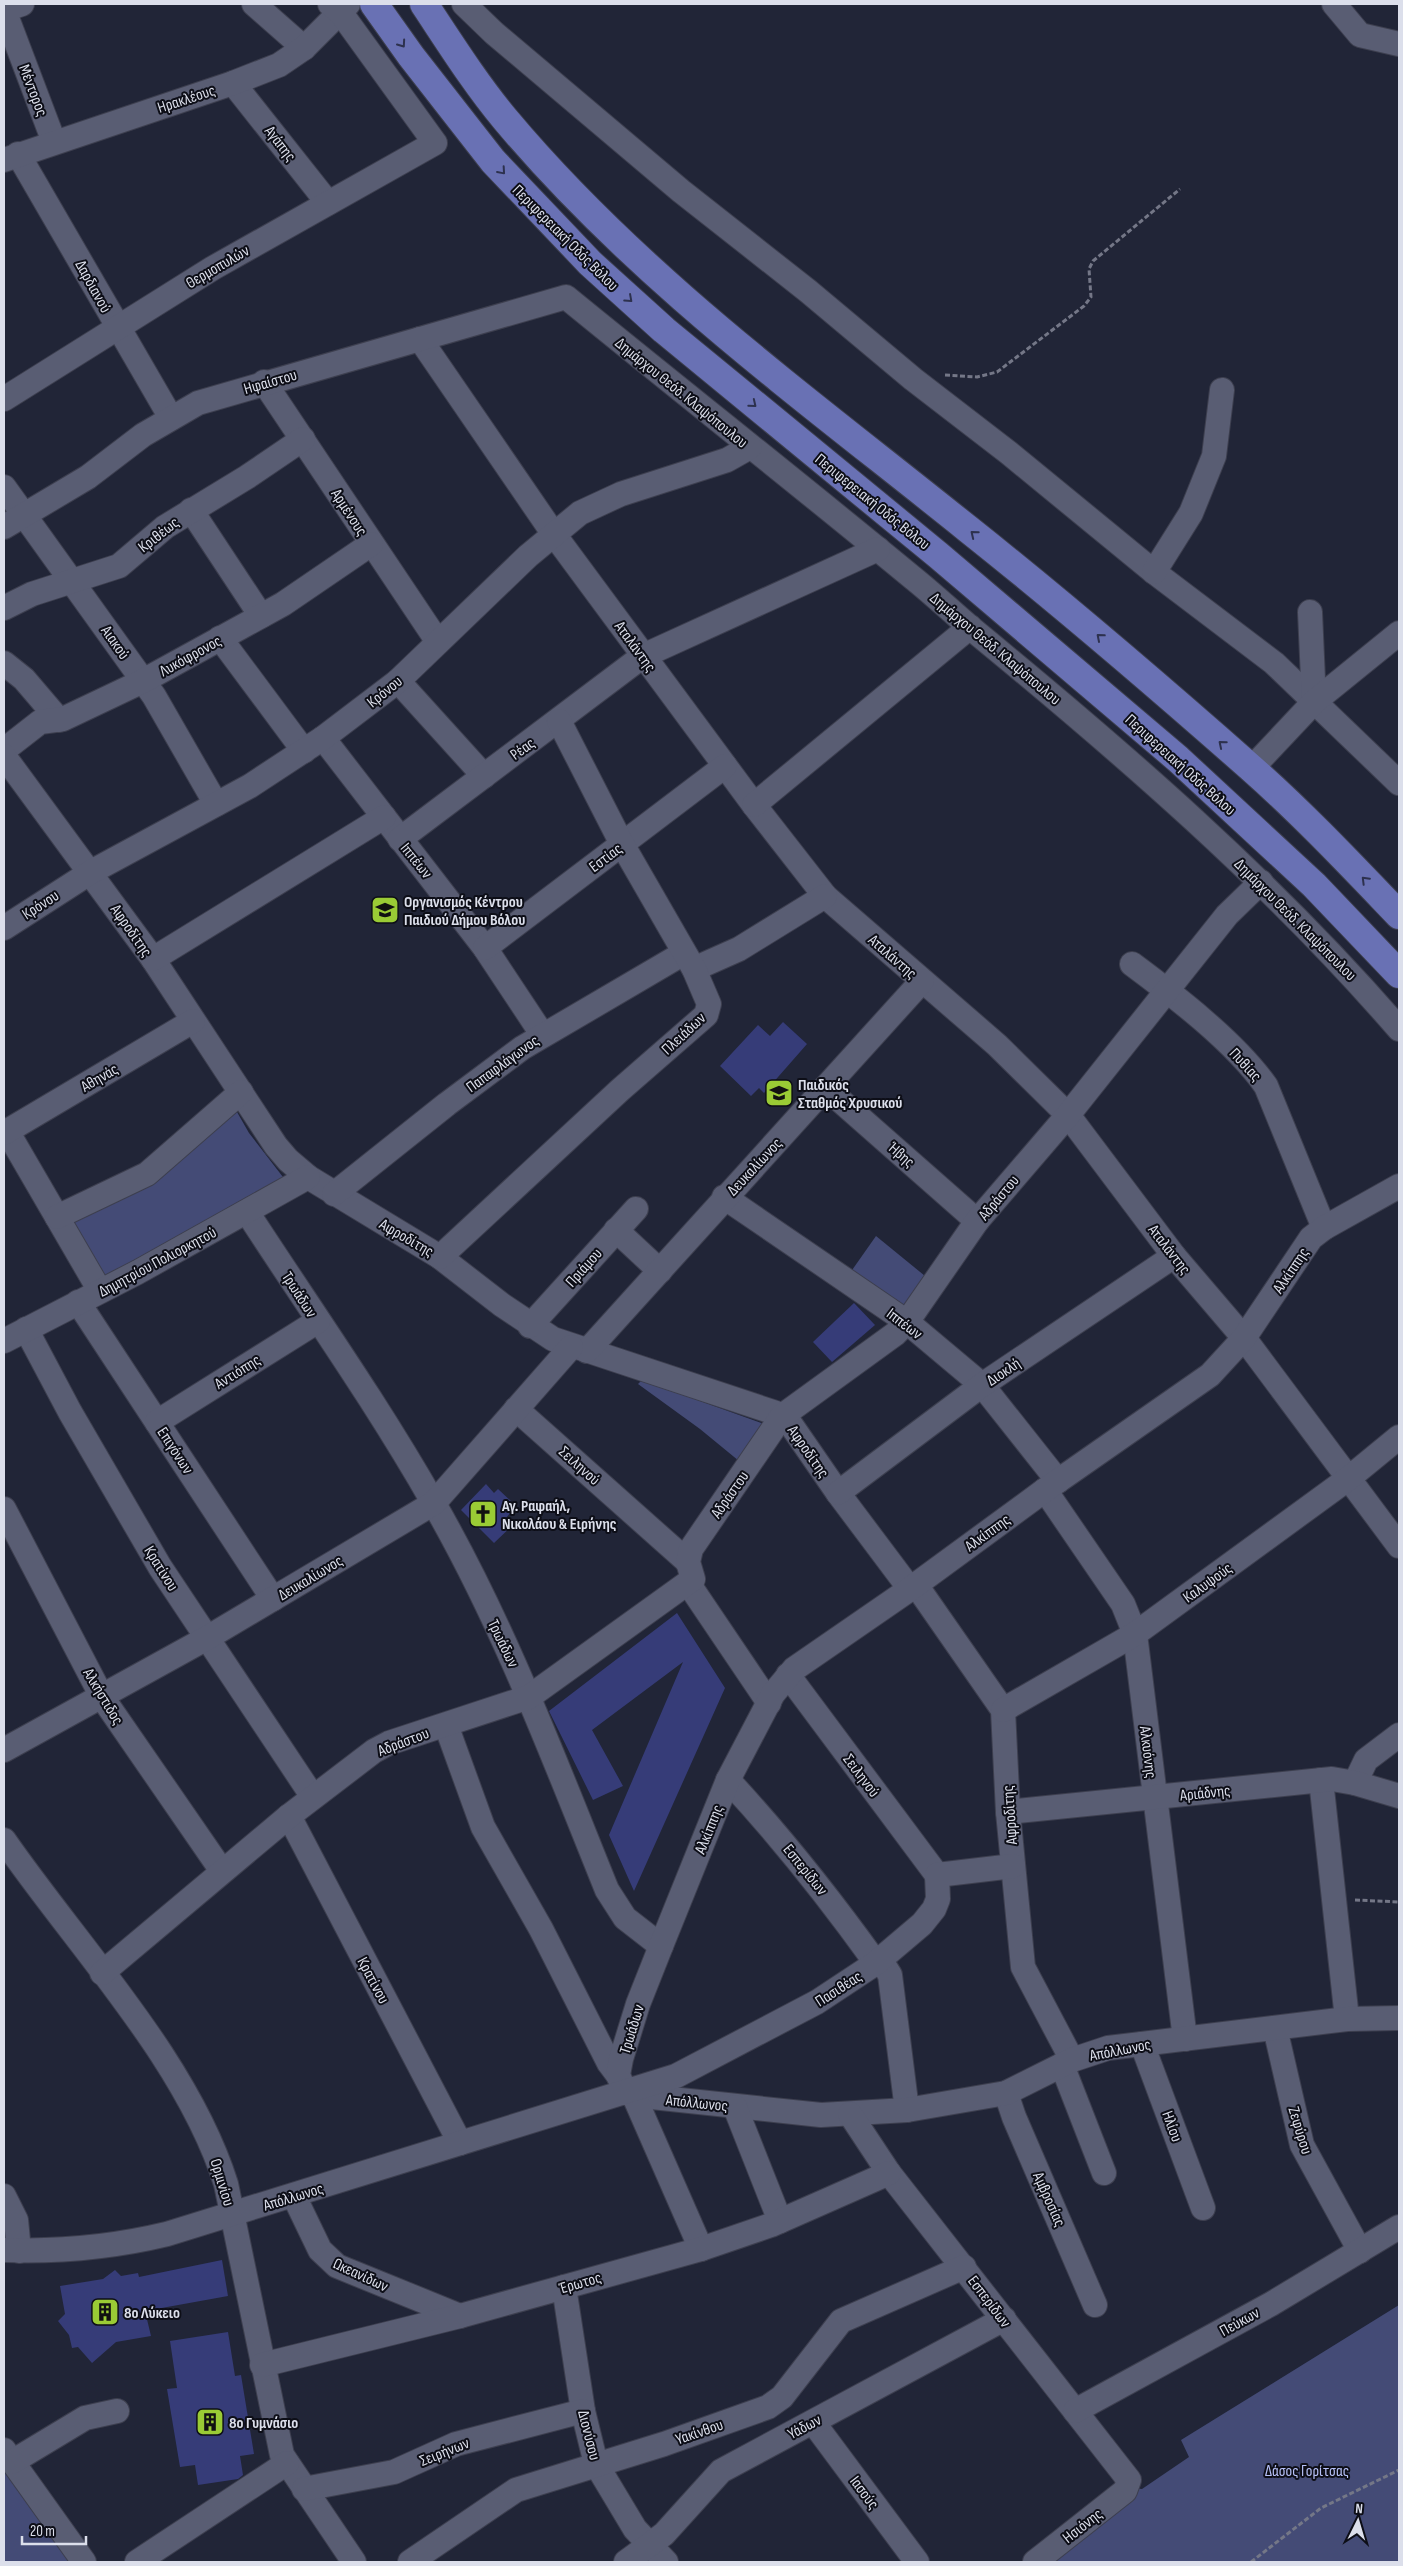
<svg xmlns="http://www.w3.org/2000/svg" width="1403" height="2566" viewBox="0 0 1403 2566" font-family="'Sofia Sans Condensed',sans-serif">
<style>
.green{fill:#444b76}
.building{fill:#363c78}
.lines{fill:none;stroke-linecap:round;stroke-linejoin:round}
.minor-casing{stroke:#3d3f4f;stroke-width:26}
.major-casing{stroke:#3d3f4f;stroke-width:30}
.path{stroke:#747787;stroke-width:3;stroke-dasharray:5 2.5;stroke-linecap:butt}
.minor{stroke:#595d73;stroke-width:24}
.major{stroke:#6971b4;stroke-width:28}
.oneway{stroke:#2d314e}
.labels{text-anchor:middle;stroke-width:4;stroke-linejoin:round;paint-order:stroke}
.street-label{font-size:16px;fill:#dcdfeb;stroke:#0d0e17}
.poi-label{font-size:16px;font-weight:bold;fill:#dcdfeb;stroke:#0d0e17;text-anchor:start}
.park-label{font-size:16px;fill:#b8c2f9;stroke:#0d0e17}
</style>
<rect width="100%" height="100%" fill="#212537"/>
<g class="green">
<polygon points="237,1112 249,1133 286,1181 106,1281 72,1223 160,1176"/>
<polygon points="876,1236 925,1276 901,1311 850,1273"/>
<polygon points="642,1380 767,1425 739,1461 700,1429 638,1384"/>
<polygon points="1399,2305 1399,2562 1046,2562 1133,2488 1142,2489 1189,2457 1181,2440"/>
<polygon points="4,2459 76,2562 4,2562"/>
</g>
<g class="building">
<polygon points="783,1022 807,1044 764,1093 759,1088 751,1096 720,1066 758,1025 770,1036"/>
<polygon points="854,1303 875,1325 832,1362 813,1342"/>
<polygon points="486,1484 494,1493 498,1489 512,1502 508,1507 512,1511 506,1518 513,1525 494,1543 461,1510"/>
<polygon points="677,1613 725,1688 634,1891 609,1835 683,1662 592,1730 623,1786 593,1800 549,1711"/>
<polygon points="222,2260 228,2296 145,2311 151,2336 116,2342 92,2363 78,2347 72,2348 69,2335 58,2321 65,2314 60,2286 103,2279 115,2270 121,2276 138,2273 139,2277"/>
<polygon points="228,2332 235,2376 241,2375 254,2454 240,2456 243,2475 238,2479 198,2485 195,2465 180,2467 167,2389 177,2388 170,2341"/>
</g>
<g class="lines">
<defs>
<g id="minor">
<polyline points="22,4 4,10 54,142"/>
<polyline points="254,4 304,48"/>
<polyline points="464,4 494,33 681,191 808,291 913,379 1009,453 1154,572 1274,663 1399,783"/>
<polyline points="1334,4 1360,35 1399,44"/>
<polyline points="233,83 328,203"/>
<polyline points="18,154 171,418"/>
<polyline points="4,160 233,83 279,65 304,48 348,4"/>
<polyline points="420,339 553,533 754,805 825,896 997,1045 1068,1115 1174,1256 1244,1338 1399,1546"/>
<polyline points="264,382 438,642"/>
<polyline points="4,399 213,268 435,143 341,13 330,4"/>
<polyline points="4,487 154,696 216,804"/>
<polyline points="191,510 261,616"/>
<path d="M4,527L88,477L143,435L198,403L566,297C681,391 798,483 913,578C933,594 952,612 972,629C1123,753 1271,881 1399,1029"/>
<polyline points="1154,572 1191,513 1214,456 1222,390"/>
<polyline points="4,608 32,594 119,566 165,527 247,477 303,439"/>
<polyline points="1310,612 1314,702"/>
<polyline points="220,638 304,751"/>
<polyline points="4,663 24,679 59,720"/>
<polyline points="398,681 484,776"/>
<polyline points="323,738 485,948 542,1034"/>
<polyline points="4,750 40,722 63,719 143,681 283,604 371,544"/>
<polyline points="4,756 153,959 276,1146 288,1160 308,1177 440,1257 502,1305 553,1339 776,1413 787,1419 838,1493 910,1589"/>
<polyline points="1251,769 1314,702 1399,633"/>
<polyline points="754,805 970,627"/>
<polyline points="400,839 643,656 878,549"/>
<polyline points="4,928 91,872 250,786 323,738 398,681 528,556 580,513 621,494 727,460 750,447"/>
<polyline points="485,948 725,766"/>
<polyline points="153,959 384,817"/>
<path d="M1132,964C1175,996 1235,1042 1266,1086L1324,1228"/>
<polyline points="694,969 739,949 825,896"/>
<polyline points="826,1088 977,1221"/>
<polyline points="7,1131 100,1291"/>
<polyline points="4,1133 193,1021"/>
<polyline points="334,1194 447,1104 522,1048 684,953"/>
<polyline points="724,1197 907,1322 982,1385 1058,1481"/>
<path d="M247,1212C310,1309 376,1402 433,1502C504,1625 554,1759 607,1890L625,1918L661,1946"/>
<polyline points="57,1217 147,1174 241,1092"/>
<polyline points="616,1230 660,1271"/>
<polyline points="440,1257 620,1090 706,1015 709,1004 694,969 622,844 559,721"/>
<polyline points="78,1302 273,1599"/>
<polyline points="530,1326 636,1209"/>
<polyline points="26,1329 70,1412 160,1567 313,1797"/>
<polyline points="4,1341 138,1272 308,1177"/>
<polyline points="587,1351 922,981"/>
<polyline points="516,1409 688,1562"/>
<polyline points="157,1422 318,1321"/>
<polyline points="1045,1490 1123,1604 1135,1634 1185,2039"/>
<polyline points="838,1493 982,1385 1174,1256"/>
<polyline points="4,1509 102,1697 222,1871"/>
<polyline points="688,1583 769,1703"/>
<polyline points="916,1585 1003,1710 1008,1812 1023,1967 1072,2060"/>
<polyline points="788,1675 937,1875"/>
<polyline points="1003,1710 1135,1634 1349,1478 1399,1437"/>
<polyline points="446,1725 483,1827 541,1929 609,2063 618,2075"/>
<polyline points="4,1750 207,1638 434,1503 571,1347"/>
<path d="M728,1780C782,1838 830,1899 876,1963"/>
<polyline points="1321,1780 1347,2019"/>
<polyline points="1355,1783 1366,1760 1399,1735"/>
<polyline points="1008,1812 1332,1779 1355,1783 1399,1796"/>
<polyline points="289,1816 460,2143"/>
<path d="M4,1840C78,1947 187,2060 226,2184L282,2455L354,2562"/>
<polyline points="880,1959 890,1975 907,2110"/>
<polyline points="102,1973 289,1816 374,1751 389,1743 529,1697 693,1579 688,1562 691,1549 782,1416 895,1334 907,1322 977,1221 1068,1115 1227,915 1261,882"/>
<polyline points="1275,2028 1302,2145 1360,2251"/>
<polyline points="1142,2044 1203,2208"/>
<polyline points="1062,2065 1104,2173"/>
<polyline points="626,2093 618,2075 621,2059 638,2004 661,1946 728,1780 773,1694 794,1669 910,1589 1045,1490 1210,1375 1244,1338 1311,1238 1324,1228 1399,1186"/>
<polyline points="1006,2093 1014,2117 1095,2305"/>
<polyline points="633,2095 821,2115 907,2110 1006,2093 1072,2060 1108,2048 1347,2019 1399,2018"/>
<polyline points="634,2096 701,2249"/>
<polyline points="735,2107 780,2221"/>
<polyline points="850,2114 889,2173 1129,2480 1125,2491 1035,2562"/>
<polyline points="4,2196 16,2220 19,2251"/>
<polyline points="294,2196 320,2250 337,2266 460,2316"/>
<path d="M4,2250C59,2252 113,2247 167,2234L676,2076L817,2002L876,1963L922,1924L934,1909L938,1899L937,1875L1013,1866"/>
<polyline points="564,2287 583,2411 596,2464 635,2529 666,2562"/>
<polyline points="262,2365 460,2316 701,2249 771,2225 889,2173"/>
<polyline points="1075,2411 1271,2304 1399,2227"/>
<polyline points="813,2422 917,2562"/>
<polyline points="4,2450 84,2562"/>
<polyline points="12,2462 85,2418 117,2411"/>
<polyline points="304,2489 394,2472 456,2444 583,2411"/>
<polyline points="137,2562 287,2463"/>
<polyline points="410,2562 516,2490 664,2444 768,2407 782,2397 841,2321 964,2267"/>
<polyline points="626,2562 664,2534 721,2471 1004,2319"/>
</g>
<g id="major">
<polyline points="374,4 411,56 493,161 590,263 664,330 938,555 1178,759 1314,885 1399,974"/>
<path d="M424,4C450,43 475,83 505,119C638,278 808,400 968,529C1065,606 1158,686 1251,768C1303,814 1351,865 1399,915"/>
</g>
</defs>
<use href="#minor" class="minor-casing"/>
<use href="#major" class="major-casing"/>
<g class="path">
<polyline points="945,375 977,377 997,372 1084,306 1091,297 1089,269 1093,261 1180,189"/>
<polyline points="1355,1900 1399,1902"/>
<polyline points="1251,2562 1321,2508 1399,2470"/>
</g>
<use href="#minor" class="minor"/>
<use href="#major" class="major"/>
</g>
<defs><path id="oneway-chevron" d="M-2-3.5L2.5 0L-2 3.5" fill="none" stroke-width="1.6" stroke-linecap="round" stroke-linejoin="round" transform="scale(1.25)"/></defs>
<g class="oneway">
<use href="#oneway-chevron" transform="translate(402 44) rotate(55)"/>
<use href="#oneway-chevron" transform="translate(502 171) rotate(49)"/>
<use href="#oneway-chevron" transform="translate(629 299) rotate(42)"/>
<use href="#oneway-chevron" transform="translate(753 404) rotate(39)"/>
<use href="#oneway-chevron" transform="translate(974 534) rotate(-141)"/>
<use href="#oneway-chevron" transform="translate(1100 637) rotate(-139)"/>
<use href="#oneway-chevron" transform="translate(1222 744) rotate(-140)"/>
<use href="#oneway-chevron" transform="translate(1365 880) rotate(-135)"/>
</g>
<defs>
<symbol id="school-square" viewBox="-11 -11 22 22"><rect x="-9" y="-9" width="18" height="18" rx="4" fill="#9acb35" stroke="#0d0e17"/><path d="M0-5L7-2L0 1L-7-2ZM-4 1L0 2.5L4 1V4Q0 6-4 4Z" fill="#111"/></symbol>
<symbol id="church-square" viewBox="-11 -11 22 22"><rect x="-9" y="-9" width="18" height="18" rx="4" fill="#9acb35" stroke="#0d0e17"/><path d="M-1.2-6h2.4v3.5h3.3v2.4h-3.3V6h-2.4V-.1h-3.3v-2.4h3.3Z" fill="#111"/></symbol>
<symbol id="building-square" viewBox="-11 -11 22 22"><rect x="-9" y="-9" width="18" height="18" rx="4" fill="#9acb35" stroke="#0d0e17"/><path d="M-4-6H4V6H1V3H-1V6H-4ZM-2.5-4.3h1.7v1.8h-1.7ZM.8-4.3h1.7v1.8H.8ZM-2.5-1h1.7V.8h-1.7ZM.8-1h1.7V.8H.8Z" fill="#111"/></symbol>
</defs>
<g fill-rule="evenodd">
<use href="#school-square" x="369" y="894" width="32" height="32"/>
<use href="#school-square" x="763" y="1077" width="32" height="32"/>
<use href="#church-square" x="467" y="1498" width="32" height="32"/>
<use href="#building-square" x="89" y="2296" width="32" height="32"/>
<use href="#building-square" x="194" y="2406" width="32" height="32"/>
</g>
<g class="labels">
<g class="street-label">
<text transform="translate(34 90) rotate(69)" y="6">Μέντορος</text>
<text transform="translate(186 98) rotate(-18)" y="6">Ηρακλέους</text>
<text transform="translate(281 143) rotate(52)" y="6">Αγάπης</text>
<text transform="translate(566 237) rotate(45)" y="6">Περιφερειακή Οδός Βόλου</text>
<text transform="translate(217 266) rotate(-30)" y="6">Θερμοπυλών</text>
<text transform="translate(94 286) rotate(61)" y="6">Δαρδιανού</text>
<text transform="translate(270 381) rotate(-16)" y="6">Ηφαίστου</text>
<text transform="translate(682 392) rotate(39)" y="6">Δημάρχου Θεόδ. Κλαψόπουλου</text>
<text transform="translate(873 501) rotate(39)" y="6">Περιφερειακή Οδός Βόλου</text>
<text transform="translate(350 512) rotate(57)" y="6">Αρμένους</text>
<text transform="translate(158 534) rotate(-38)" y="6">Κριθέως</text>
<text transform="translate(116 642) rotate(55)" y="6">Αιακού</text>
<text transform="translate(636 646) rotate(54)" y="6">Αταλάντης</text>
<text transform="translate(996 648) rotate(40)" y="6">Δημάρχου Θεόδ. Κλαψόπουλου</text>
<text transform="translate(190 655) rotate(-29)" y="6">Λυκόφρoνος</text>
<text transform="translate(384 691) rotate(-39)" y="6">Κρόνου</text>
<text transform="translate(522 748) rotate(-36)" y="6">Ρέας</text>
<text transform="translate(1181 764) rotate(42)" y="6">Περιφερειακή Οδός Βόλου</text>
<text transform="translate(605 857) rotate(-37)" y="6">Εστίας</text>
<text transform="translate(417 860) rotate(51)" y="6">Ιππέων</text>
<text transform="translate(40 904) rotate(-33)" y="6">Κρόνου</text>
<text transform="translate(1296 919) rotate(45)" y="6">Δημάρχου Θεόδ. Κλαψόπουλου</text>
<text transform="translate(132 930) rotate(55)" y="6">Αφροδίτης</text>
<text transform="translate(893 956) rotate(41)" y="6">Αταλάντης</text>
<text transform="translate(683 1033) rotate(-43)" y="6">Πλειάδων</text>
<text transform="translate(502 1063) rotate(-36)" y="6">Παπαφλάγωνος</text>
<text transform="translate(1246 1064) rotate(47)" y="6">Πυθίας</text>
<text transform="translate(99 1077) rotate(-30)" y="6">Αθηνάς</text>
<text transform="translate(902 1154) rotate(41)" y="6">Ήβης</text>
<text transform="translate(754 1166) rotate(-47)" y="6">Δευκαλίωνος</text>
<text transform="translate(998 1197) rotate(-50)" y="6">Αδράστου</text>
<text transform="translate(407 1237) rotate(30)" y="6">Αφροδίτης</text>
<text transform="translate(1170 1249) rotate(52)" y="6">Αταλάντης</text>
<text transform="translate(157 1261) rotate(-28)" y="6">Δημητρίου Πολιορκητού</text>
<text transform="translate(583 1267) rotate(-48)" y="6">Πριάμου</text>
<text transform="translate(1290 1270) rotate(-56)" y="6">Αλκίππης</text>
<text transform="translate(300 1294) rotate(57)" y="6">Τρωάδων</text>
<text transform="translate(905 1323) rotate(37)" y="6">Ιππέων</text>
<text transform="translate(237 1371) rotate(-32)" y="6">Αντιόπης</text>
<text transform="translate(1003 1371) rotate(-34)" y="6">Διοκλή</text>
<text transform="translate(176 1450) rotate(57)" y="6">Επιγόνων</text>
<text transform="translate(809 1451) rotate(55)" y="6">Αφροδίτης</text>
<text transform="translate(580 1465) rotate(42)" y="6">Σειληνού</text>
<text transform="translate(729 1494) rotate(-55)" y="6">Αδράστου</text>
<text transform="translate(987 1532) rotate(-36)" y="6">Αλκίππης</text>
<text transform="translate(162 1568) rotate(58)" y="6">Κρατίνου</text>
<text transform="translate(310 1577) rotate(-31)" y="6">Δευκαλίωνος</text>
<text transform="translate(1207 1582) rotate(-36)" y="6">Καλυψούς</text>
<text transform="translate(504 1643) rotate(64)" y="6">Τρωάδων</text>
<text transform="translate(104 1696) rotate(59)" y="6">Αλκήστιδος</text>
<text transform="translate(403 1741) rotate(-21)" y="6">Αδράστου</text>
<text transform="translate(1149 1752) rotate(83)" y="6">Αλκυόνης</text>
<text transform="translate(862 1775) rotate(53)" y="6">Σειληνού</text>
<text transform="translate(1205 1792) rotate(-6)" y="6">Αριάδνης</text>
<text transform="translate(1009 1815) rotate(-94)" y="6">Αφροδίτης</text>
<text transform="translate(708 1829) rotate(-68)" y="6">Αλκίππης</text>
<text transform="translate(806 1869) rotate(51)" y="6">Εσπερίδων</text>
<text transform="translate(374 1980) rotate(62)" y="6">Κρατίνου</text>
<text transform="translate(838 1988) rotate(-33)" y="6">Πασιθέας</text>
<text transform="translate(631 2029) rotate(-73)" y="6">Τρωάδων</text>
<text transform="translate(1120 2049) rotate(-11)" y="6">Απόλλωνος</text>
<text transform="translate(697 2102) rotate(6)" y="6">Απόλλωνος</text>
<text transform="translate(1173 2126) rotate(70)" y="6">Ηλίου</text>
<text transform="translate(1301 2130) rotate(73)" y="6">Ζεφύρου</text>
<text transform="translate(223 2182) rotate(73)" y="6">Ορμινίου</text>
<text transform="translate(293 2196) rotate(-17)" y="6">Απόλλωνος</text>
<text transform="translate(1050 2199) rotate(66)" y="6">Αμβροσίας</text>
<text transform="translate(361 2274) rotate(25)" y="6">Ωκεανίδων</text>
<text transform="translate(580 2282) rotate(-16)" y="6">Έρωτος</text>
<text transform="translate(990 2301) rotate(53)" y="6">Εσπερίδων</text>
<text transform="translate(1239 2321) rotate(-29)" y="6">Πεύκων</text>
<text transform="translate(804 2426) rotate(-28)" y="6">Υάδων</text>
<text transform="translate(699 2431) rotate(-19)" y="6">Υακίνθου</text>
<text transform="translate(590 2435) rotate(76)" y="6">Διονύσου</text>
<text transform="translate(444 2451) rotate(-22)" y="6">Σειρήνων</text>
<text transform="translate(865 2492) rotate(53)" y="6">Ιασούς</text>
<text transform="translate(1082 2525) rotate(-38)" y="6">Ησιόνης</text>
</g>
<g class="poi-label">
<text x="404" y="907">Οργανισμός Κέντρου<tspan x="404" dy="18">Παιδιού Δήμου Βόλου</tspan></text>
<text x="798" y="1090">Παιδικός<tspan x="798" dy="18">Σταθμός Χρυσικού</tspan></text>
<text x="502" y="1511">Αγ. Ραφαήλ,<tspan x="502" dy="18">Νικολάου &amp; Ειρήνης</tspan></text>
<text x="124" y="2318">8ο Λύκειο</text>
<text x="229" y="2428">8ο Γυμνάσιο</text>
</g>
<g class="park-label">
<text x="1307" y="2476">Δάσος Γορίτσας</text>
</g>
</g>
<rect width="1403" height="2566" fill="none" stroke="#dcdfeb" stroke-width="10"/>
<g transform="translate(1358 2521) rotate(5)" stroke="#0d0e17" stroke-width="4" paint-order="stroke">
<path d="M0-4L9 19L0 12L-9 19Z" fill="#dcdfeb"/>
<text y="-8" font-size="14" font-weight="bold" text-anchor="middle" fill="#dcdfeb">N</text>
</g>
<path d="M22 2536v8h64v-8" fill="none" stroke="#dcdfeb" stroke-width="2.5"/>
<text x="30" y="2536" font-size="15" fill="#dcdfeb" stroke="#0d0e17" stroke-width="4" paint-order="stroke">20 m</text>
</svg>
